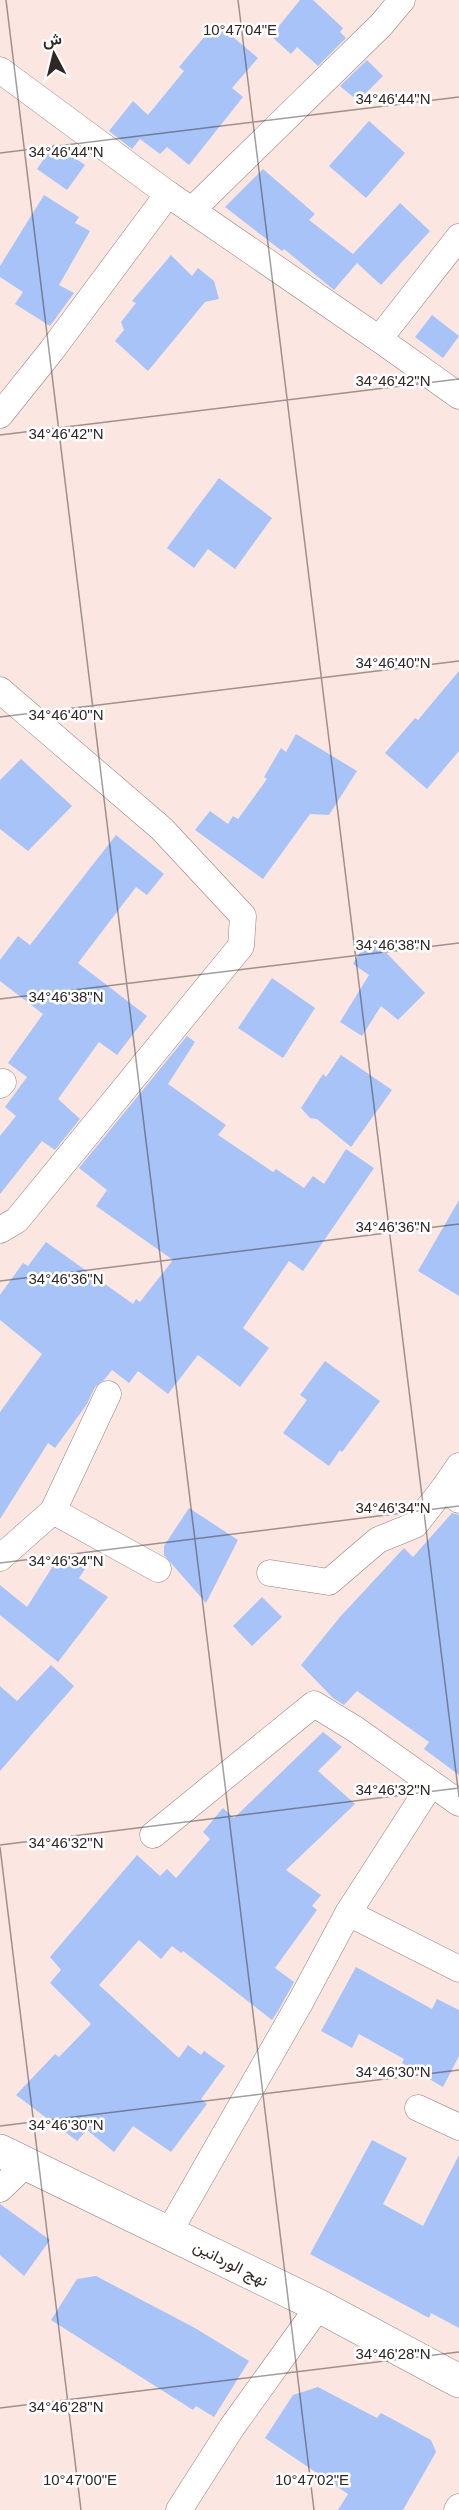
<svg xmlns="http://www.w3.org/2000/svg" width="459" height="2510" viewBox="0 0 459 2510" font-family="Arial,Vazirmatn,sans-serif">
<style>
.building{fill:#a8c3f8}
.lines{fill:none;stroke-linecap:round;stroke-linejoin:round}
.street-casing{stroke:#94807d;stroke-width:27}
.secondary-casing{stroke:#94807d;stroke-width:34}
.street{stroke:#fff;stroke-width:26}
.secondary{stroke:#fff;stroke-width:33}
.ticks{fill:none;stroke:#2f2725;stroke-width:1.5;stroke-opacity:0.45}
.labels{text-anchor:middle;stroke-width:5;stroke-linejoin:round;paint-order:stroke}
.street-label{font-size:16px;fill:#2f2725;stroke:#fff}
.ticks-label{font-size:15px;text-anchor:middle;fill:#2f2725;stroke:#fff;stroke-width:5;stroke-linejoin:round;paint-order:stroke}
</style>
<rect width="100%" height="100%" fill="#fce6e2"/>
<g class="building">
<polygon points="300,0 313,0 343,28 340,32 346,38 318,66 297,47 291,54 271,36"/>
<polygon points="216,23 258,58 232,88 243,97 189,165 167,147 160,154 140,139 132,149 109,131 133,101 148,115 184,71 179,67"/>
<polygon points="367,60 383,76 358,101 340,86"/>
<polygon points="369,121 405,153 366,198 329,166"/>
<polygon points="54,144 85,165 67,190 37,169"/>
<polygon points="263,169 315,214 309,220 353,254 400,203 430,231 381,285 357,263 334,290 284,249 282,251 225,207"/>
<polygon points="44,195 79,217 75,223 90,231 59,285 74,293 50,326 15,304 23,292 0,277 0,266"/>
<polygon points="171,255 192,276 198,268 214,281 219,299 205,302 148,371 115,341 124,330 121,322 136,303 132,301"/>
<polygon points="432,315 459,336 443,358 415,337"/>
<polygon points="219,478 272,518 235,569 208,549 194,568 167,548"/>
<polygon points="459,671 459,751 427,789 385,753 415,718 418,720"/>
<polygon points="296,734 357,771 329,815 310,814 263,879 195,830 210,811 228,824 233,816 238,819 267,779 264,777 281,748 286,752"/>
<polygon points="21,759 72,806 28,851 0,829 0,780"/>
<polygon points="116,835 164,874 147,895 136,887 78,963 147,1016 117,1055 99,1042 58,1099 80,1119 55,1150 42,1141 0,1194 0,1136 16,1116 5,1107 27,1077 8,1063 43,1014 0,981 0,960 18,936 30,945"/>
<polygon points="370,936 425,993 398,1020 381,1006 362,1036 340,1022 369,975 353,964"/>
<polygon points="272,978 315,1008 283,1058 238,1028"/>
<polygon points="187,1036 195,1042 168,1084 226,1125 218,1135 273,1172 276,1169 304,1188 313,1176 324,1184 346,1149 374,1168 303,1271 289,1261 243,1328 269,1348 240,1387 198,1355 168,1394 138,1371 129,1383 112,1370 104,1380 95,1387 87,1404 55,1448 48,1443 0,1519 0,1412 42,1354 0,1320 0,1295 23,1263 28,1266 46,1242 133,1304 136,1299 140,1302 173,1260 96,1206 107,1190 79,1168"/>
<polygon points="341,1055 392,1090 351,1147 317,1119 310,1118 301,1108 323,1074 326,1077"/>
<polygon points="459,1200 459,1296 418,1271"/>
<polygon points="325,1361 380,1401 342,1452 340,1450 329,1466 283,1433 307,1400 300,1395"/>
<polygon points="189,1508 238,1540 206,1603 164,1555 164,1546"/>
<polygon points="452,1513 459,1515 459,1775 424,1749 429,1742 357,1691 344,1705 333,1698 301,1665 340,1617 404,1548 413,1557"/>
<polygon points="68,1556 85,1569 79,1578 108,1597 58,1662 0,1615 0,1585 27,1607 53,1566 57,1568"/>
<polygon points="262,1597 282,1617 252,1646 233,1626"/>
<polygon points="51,1665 74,1686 0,1771 0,1686 17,1701"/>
<polygon points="323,1732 342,1747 318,1771 355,1804 286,1870 321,1895 312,1906 317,1910 275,1968 294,1982 278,2011 272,2020 183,1951 181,1953 172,1946 161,1959 139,1940 99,1985 179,2058 188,2045 201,2055 204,2051 225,2066 201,2099 207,2104 171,2152 133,2126 114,2152 87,2130 77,2141 16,2095 55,2054 59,2057 91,2024 50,1983 61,1970 50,1957 137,1855 160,1876 167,1869 176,1878 210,1839 203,1832 223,1808 234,1818"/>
<polygon points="356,1967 432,2009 437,1999 459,2010 459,2056 443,2087 402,2063 404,2059 359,2034 352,2048 321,2031"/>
<polygon points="372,2140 407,2158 383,2204 423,2226 459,2155 459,2328 431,2313 429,2318 310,2254"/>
<polygon points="0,2204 50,2240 24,2276 0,2255"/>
<polygon points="96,2276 195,2328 249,2361 214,2417 196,2406 193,2410 51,2320 77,2279"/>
<polygon points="318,2387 377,2418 381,2413 431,2440 436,2452 403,2510 338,2510 348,2494 265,2438 293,2395"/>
</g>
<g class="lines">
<defs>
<g id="street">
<polyline points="0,70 168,194"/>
<polyline points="192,210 381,25 402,0"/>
<polyline points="379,339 459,396"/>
<polyline points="0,415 52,350 168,194 379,339 459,237"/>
<polyline points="0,690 162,829 243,916 241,946 17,1220 0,1230"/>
<polyline points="0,1085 3,1082"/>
<polyline points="459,1466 444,1488 459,1500"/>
<polyline points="53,1511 158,1569"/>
<polyline points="0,1558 53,1511 108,1394"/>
<polyline points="270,1573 329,1582 378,1540 415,1525 444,1488"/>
<polyline points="153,1835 314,1704 355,1729 459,1803"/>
<polyline points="348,1913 459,1969"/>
<polyline points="418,2108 459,2127"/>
<polyline points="0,2189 26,2164"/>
<polyline points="169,2232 301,2001 348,1913 431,1784"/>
<polyline points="179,2510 232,2427 319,2306"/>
<polyline points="457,2510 459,2507"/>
</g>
<polyline id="secondary" points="0,2151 319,2306 459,2381"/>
</defs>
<use href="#street" class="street-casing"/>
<use href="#secondary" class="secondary-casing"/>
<use href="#street" class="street"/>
<use href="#secondary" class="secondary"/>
</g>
<path class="ticks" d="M6,0L314,2510M238,0L459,1797M0,153L459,97M0,435L459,379M0,717L459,661M0,999L459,943M0,1281L459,1224M0,1563L459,1506M0,1845L459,1788M0,1847L81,2510M0,2126L459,2070M0,2408L459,2352"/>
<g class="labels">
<g class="street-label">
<text transform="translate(231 2263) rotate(27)" y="6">نهج الوردانين</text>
</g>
</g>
<g class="ticks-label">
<text x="240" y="35">10°47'04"E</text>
<text x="393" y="104">34°46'44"N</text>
<text x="66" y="157">34°46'44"N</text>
<text x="393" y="386">34°46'42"N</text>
<text x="66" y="439">34°46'42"N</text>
<text x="393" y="668">34°46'40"N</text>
<text x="66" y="720">34°46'40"N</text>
<text x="393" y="950">34°46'38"N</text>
<text x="66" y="1002">34°46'38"N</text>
<text x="393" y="1232">34°46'36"N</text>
<text x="66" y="1284">34°46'36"N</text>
<text x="393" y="1513">34°46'34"N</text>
<text x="66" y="1566">34°46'34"N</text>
<text x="393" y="1795">34°46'32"N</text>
<text x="66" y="1848">34°46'32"N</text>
<text x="393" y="2077">34°46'30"N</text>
<text x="66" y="2130">34°46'30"N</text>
<text x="393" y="2359">34°46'28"N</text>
<text x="66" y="2412">34°46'28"N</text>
<text x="80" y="2485">10°47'00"E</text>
<text x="312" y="2485">10°47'02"E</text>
</g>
<g transform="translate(54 54) rotate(353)" stroke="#ffffff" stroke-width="4.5" paint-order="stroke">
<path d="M0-4.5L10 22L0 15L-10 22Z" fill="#2f2725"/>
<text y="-9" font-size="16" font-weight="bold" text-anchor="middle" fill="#2f2725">ش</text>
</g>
</svg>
